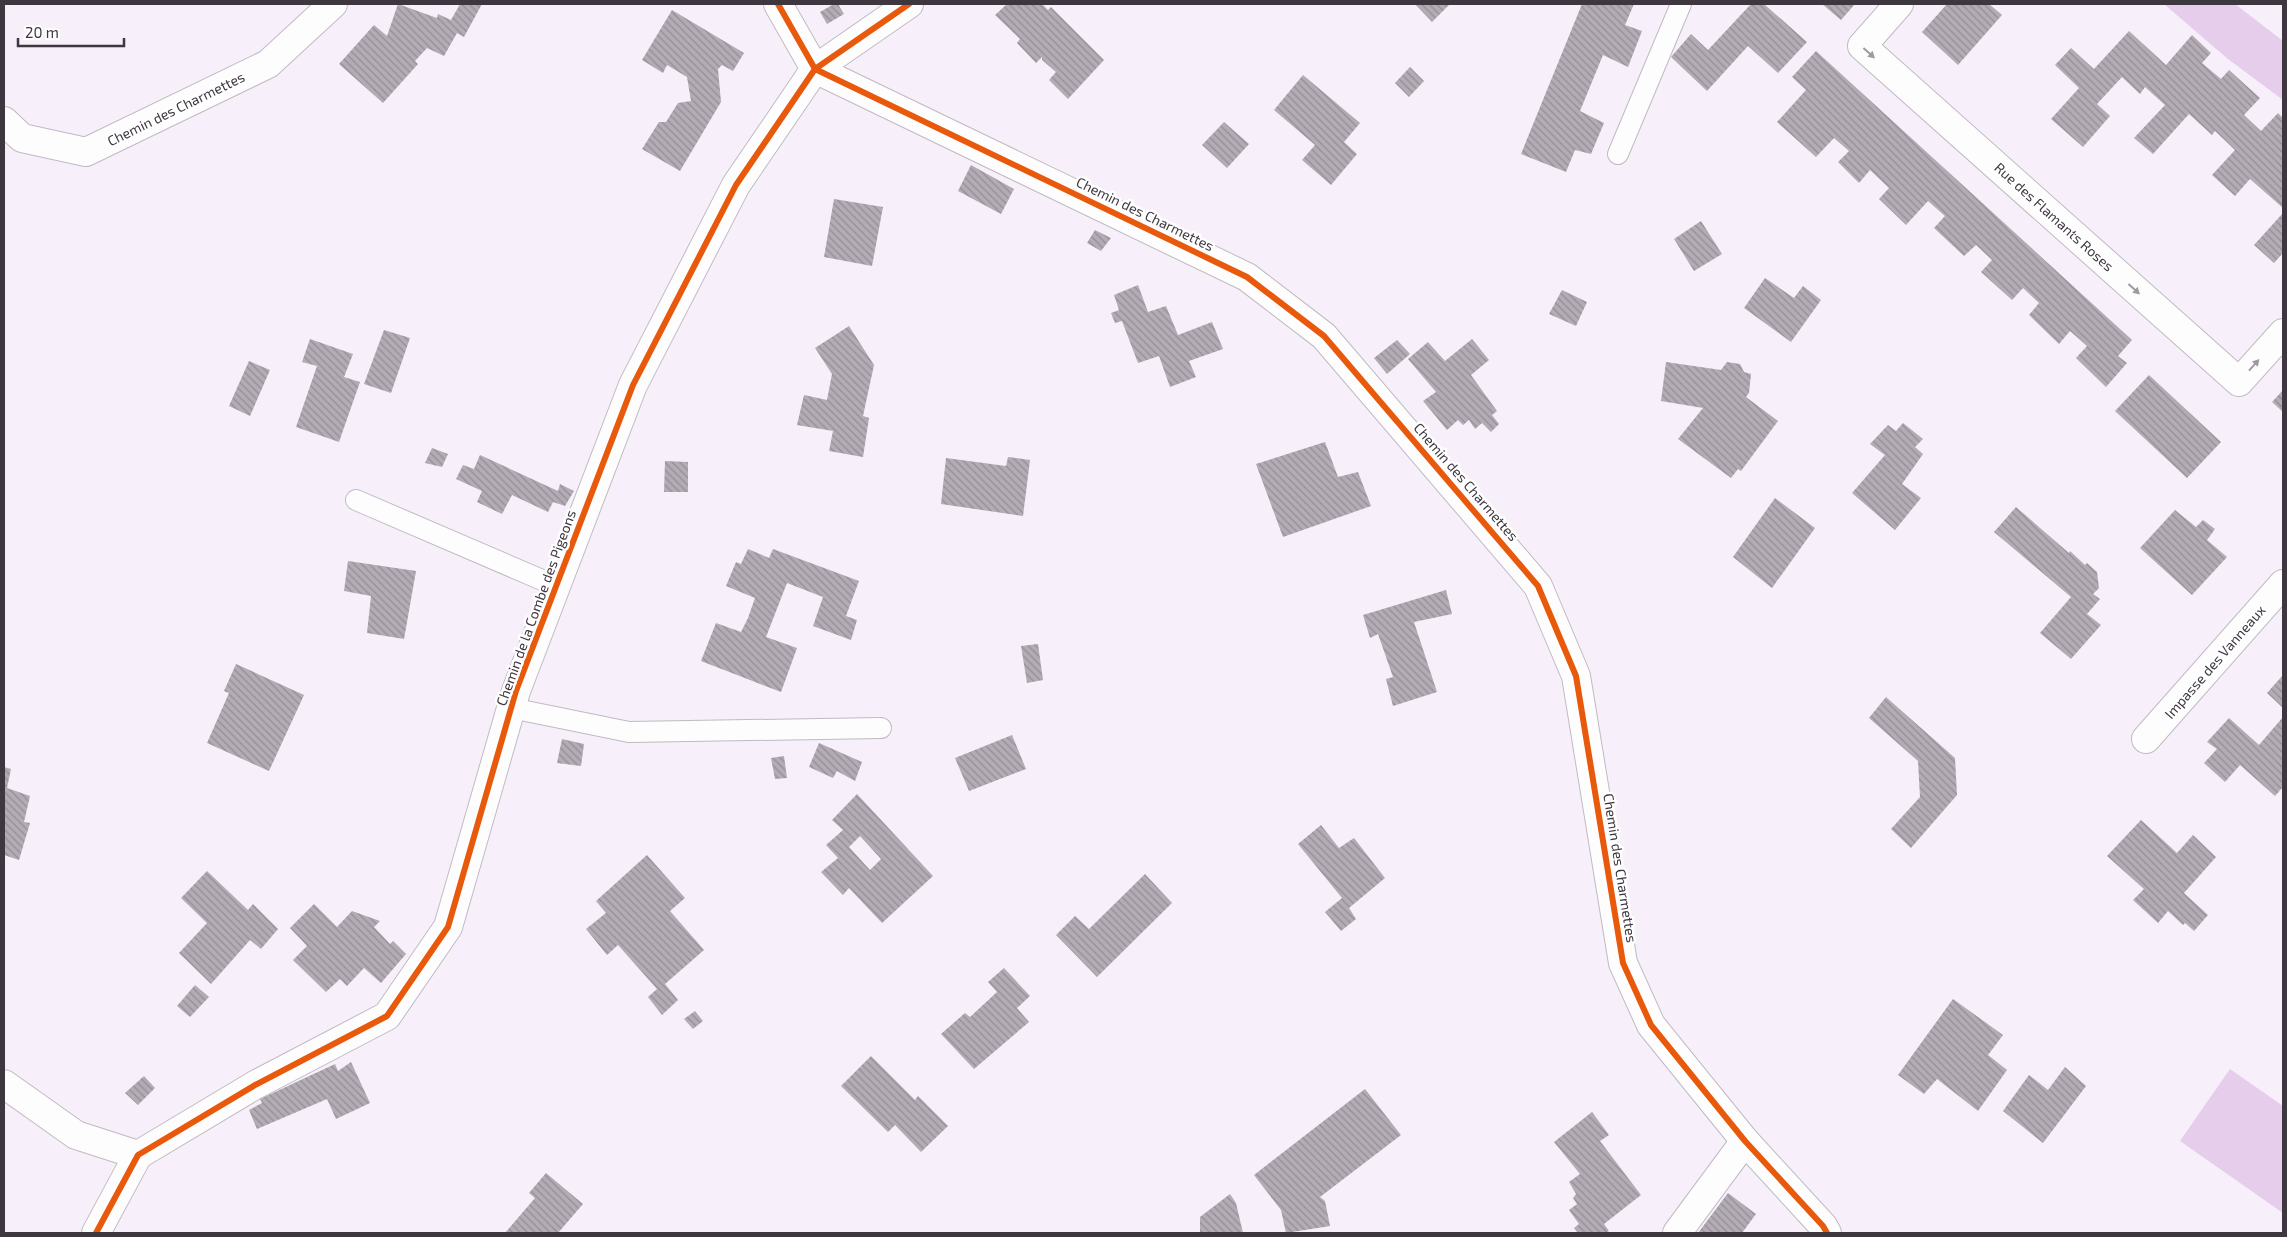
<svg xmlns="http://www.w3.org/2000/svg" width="2287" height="1237" viewBox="0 0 2287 1237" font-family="'Exo 2',sans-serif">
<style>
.pitch{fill:#e6cdec}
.building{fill:url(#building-back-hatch);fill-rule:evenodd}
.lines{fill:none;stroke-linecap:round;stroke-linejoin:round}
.lane-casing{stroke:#c1bac2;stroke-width:22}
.street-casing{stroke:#c1bac2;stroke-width:30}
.lane{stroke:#fefdfe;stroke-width:20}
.street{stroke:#fefdfe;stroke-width:28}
.cycleway-casing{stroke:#fefefe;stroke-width:9}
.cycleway{stroke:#e8590c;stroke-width:6}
.oneway{fill:#9e9a9f}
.labels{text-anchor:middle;stroke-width:5;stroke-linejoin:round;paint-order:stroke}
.street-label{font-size:14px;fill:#3e3740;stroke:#fefefe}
</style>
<defs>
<pattern id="building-back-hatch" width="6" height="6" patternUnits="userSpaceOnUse" patternTransform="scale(1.25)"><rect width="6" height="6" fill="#b3acb5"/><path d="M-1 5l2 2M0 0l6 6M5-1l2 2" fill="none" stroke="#938d95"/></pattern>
</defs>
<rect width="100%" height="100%" fill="#f7effa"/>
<g class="pitch">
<polygon points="2164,4 2235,4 2283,41 2283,100 2228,59"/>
<polygon points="2230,1069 2283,1106 2283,1213 2180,1141"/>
</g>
<g class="building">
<polygon points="398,4 437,18 438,14 451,20 460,4 482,4 464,37 457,33 444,56 427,48 415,61 418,64 383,103 339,64 374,25 387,36"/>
<polygon points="834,4 838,4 844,14 827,24 820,12"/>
<polygon points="1007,4 1042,4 1048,10 1051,7 1104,60 1068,99 1049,80 1056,72 1042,60 1042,57 1036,63 1017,43 1020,39 995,15"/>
<polygon points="1415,4 1450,4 1432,22"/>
<polygon points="1582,4 1634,4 1625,25 1642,31 1628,67 1603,55 1580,111 1604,123 1591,154 1575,150 1566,172 1521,154"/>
<polygon points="1751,4 1764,4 1807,42 1778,73 1748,46 1707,91 1671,57 1691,34 1708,50"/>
<polygon points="1822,4 1855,4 1841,20"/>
<polygon points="1947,4 1989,4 2002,15 1958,65 1922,32"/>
<polygon points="672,10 744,53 733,71 722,65 718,69 721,102 680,171 642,149 659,122 666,122 678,103 691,101 687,77 667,65 663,73 642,60"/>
<polygon points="2129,31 2166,65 2192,35 2211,53 2202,63 2221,79 2229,70 2260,98 2244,115 2261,131 2278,113 2283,118 2283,208 2250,179 2235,196 2212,175 2235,150 2215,131 2212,135 2189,114 2153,154 2134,138 2165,105 2145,87 2140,94 2122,77 2097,104 2110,116 2083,147 2051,119 2079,88 2055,65 2071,48 2094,69"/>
<polygon points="1816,51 2132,340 2118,356 2127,363 2106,387 2076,358 2087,346 2070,331 2059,344 2029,315 2039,303 2023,288 2012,300 1981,272 1992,260 1976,245 1964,256 1934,228 1945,216 1928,201 1906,225 1879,199 1889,188 1870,170 1859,183 1838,162 1849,151 1834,138 1816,157 1777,122 1806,90 1792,77"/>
<polygon points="1410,67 1424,81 1409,97 1395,83"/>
<polygon points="1303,75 1360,123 1344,142 1357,154 1331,185 1302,160 1315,145 1274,110"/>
<polygon points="1224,122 1249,144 1227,168 1202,145"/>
<polygon points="971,165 1014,189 1001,214 958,191"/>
<polygon points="834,199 883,207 872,266 824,257"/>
<polygon points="2283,213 2283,253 2274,263 2254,245"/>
<polygon points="1701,221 1722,254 1694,271 1674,239"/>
<polygon points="1095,230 1111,238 1101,251 1087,243"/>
<polygon points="1765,278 1794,298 1803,286 1821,300 1791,342 1744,308"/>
<polygon points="1138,285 1148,312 1166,306 1178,335 1212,322 1223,349 1189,361 1196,377 1170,387 1159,356 1138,363 1122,321 1115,323 1111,313 1119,310 1114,295"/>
<polygon points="1562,290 1587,302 1576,326 1549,314"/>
<polygon points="849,326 874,365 863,416 869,418 863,457 829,451 833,431 797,425 804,395 827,400 832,374 815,348"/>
<polygon points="384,330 410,338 391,393 364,384"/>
<polygon points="310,339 353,354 344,377 360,382 339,442 296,427 317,366 302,362"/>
<polygon points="1472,339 1489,360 1471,375 1497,411 1492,415 1499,424 1491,432 1482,423 1475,429 1469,420 1463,425 1458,420 1447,430 1423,401 1436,392 1408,359 1428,342 1445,361"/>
<polygon points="1397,340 1410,354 1387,374 1374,358"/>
<polygon points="249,361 270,370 250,416 229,406"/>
<polygon points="1666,362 1721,370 1727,362 1740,364 1744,372 1751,374 1749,393 1746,397 1778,421 1741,471 1738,469 1731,478 1678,439 1703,408 1661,401"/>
<polygon points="2149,375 2221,442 2187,478 2115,411"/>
<polygon points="2283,390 2283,412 2272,402"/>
<polygon points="1903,423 1923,439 1915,447 1923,454 1902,484 1921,498 1895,530 1852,493 1885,455 1870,444 1888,425 1896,431"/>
<polygon points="1325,442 1338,477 1358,472 1371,506 1283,537 1256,464"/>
<polygon points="432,448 448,454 442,467 425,463"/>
<polygon points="480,455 558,491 560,484 574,491 565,506 553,502 548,512 512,495 502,514 477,502 482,491 456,479 463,465 474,469"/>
<polygon points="1008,457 1030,460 1023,516 941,504 946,458 1006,466"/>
<polygon points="665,461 688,462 688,492 664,492"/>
<polygon points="1775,498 1815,528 1772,588 1733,557"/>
<polygon points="2016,507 2069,553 2070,551 2085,565 2087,563 2097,572 2099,588 2093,594 2100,599 2087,614 2101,625 2071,659 2040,633 2071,597 1994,532"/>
<polygon points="2175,510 2196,527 2203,520 2215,529 2207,540 2227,557 2192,595 2140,548"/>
<polygon points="748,549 769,558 773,549 859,581 846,616 857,620 851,640 813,626 823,597 787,583 766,637 797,648 781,692 701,661 716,623 741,632 748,618 755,598 726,586 736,562 741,564"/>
<polygon points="348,561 416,571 404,639 367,633 371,596 344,591"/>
<polygon points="1446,590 1452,614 1414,622 1437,692 1393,706 1386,679 1393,677 1378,634 1370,638 1363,615"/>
<polygon points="1038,644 1043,680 1027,683 1021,646"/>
<polygon points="236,664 304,695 269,771 207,743 229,693 224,691"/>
<polygon points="2283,675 2283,708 2267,693"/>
<polygon points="1886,697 1955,758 1957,795 1911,848 1891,829 1920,797 1918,761 1869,718"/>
<polygon points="2283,717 2283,787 2275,796 2240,765 2225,782 2204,763 2217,749 2207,742 2229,718 2259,745"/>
<polygon points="1012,735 1026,769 969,791 955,758"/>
<polygon points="562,739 584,744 581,766 557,763"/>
<polygon points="819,743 862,762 855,781 837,771 833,778 809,767"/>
<polygon points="784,756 787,778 775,779 771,758"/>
<polygon points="4,767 11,769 7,788 30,796 24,822 30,823 19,860 4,855"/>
<path d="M857,794L933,876L882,923L849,888L843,895L821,872L838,858L826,845L843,830L832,820ZM860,836L881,859L870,870L849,847Z"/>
<polygon points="2141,820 2177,853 2193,835 2216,857 2184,893 2208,915 2194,931 2185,923 2183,925 2168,911 2158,923 2133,900 2144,889 2107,856"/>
<polygon points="1321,825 1339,848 1354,838 1385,878 1349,908 1356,919 1341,931 1325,912 1342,898 1298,844"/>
<polygon points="647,855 685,898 670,911 704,950 665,984 678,1000 662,1015 648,997 657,989 618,945 607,955 586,929 606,913 596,901"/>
<polygon points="207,871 248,910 253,904 278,929 261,949 250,940 211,984 179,953 207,923 181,898"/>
<polygon points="1145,874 1172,903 1097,977 1056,935 1075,916 1089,929"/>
<polygon points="314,904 337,927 352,911 380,921 374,927 390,944 393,941 406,954 381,983 364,968 347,986 340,979 326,992 293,960 307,946 290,928"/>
<polygon points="1004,968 1030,996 1017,1008 1029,1022 974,1069 941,1034 965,1013 970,1017 997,992 988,982"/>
<polygon points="195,985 209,997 190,1017 177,1006"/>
<polygon points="1953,999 2003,1035 1988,1055 2007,1070 1978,1111 1937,1079 1924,1094 1898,1075"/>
<polygon points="695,1011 703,1021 693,1029 684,1019"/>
<polygon points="871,1056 915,1100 918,1096 948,1126 921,1152 895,1125 888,1132 841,1086"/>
<polygon points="351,1062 370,1103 336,1119 327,1099 257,1129 249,1110 262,1103 260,1099 335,1064 338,1071"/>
<polygon points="2065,1067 2086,1086 2043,1143 2003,1111 2029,1075 2048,1090"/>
<polygon points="144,1076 155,1088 138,1105 125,1093"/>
<polygon points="1365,1089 1401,1135 1320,1197 1325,1201 1330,1226 1286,1233 1281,1210 1254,1175"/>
<polygon points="1592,1112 1609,1135 1600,1141 1641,1195 1604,1224 1609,1231 1605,1233 1578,1233 1574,1228 1579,1224 1569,1210 1577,1204 1573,1198 1576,1194 1569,1182 1580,1174 1554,1142"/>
<polygon points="546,1173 583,1204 558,1233 505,1233 535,1198 529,1193"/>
<polygon points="1728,1193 1756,1214 1742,1233 1698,1233"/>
<polygon points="1230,1194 1236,1203 1243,1233 1200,1233 1200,1217"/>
</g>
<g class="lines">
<defs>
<g id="lane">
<polyline points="1618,154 1681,4"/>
<polyline points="356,500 556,586"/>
<polyline points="511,708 629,732 881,728"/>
</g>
<g id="street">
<polyline points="778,4 815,69 1247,277 1324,336 1538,586 1576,676 1623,963 1651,1025 1745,1141 1823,1226 1827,1233"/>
<polyline points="1899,4 1862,46 2239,382 2283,333"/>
<polyline points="4,121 22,138 86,152 268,64 333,4"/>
<polyline points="2146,739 2283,584"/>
<polyline points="4,1084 76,1135 138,1155"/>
<polyline points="96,1233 138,1155 255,1085 387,1016 448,927 516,691 633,385 736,185 815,69 909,4"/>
<polyline points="1677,1233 1745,1141"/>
</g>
</defs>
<use href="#lane" class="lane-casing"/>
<use href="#street" class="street-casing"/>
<use href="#lane" class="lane"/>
<use href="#street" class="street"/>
<defs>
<g id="cycleway">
<polyline points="778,4 815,69 1247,277 1324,336 1538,586 1576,676 1623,963 1651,1025 1745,1141 1823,1226 1827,1233"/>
<polyline points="96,1233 138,1155 255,1085 387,1016 448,927 516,691 633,385 736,185 815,69 909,4"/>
</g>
</defs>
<use href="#cycleway" class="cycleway-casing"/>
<use href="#cycleway" class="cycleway"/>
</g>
<defs><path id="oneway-solid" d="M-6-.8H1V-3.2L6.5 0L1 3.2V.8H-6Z" transform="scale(1.25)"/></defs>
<g class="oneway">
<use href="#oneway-solid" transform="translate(1869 53) rotate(42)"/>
<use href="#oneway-solid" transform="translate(2134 289) rotate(42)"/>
<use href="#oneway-solid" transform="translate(2254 365) rotate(-48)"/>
</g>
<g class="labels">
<g class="street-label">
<text transform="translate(176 109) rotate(-26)" y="5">Chemin des Charmettes</text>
<text transform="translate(1145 214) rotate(26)" y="5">Chemin des Charmettes</text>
<text transform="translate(2054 217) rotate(42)" y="5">Rue des Flamants Roses</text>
<text transform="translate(1466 482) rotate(49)" y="5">Chemin des Charmettes</text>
<text transform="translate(536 608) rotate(-70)" y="5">Chemin de la Combe des Pigeons</text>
<text transform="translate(2215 662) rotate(-49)" y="5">Impasse des Vanneaux</text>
<text transform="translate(1620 868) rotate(81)" y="5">Chemin des Charmettes</text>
</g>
</g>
<rect width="2287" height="1237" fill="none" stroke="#3e3740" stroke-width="10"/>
<path d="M18 38v8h106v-8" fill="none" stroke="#3e3740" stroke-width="2.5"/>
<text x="25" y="38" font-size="15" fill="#3e3740" stroke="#fefefe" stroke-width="4" paint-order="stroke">20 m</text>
</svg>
